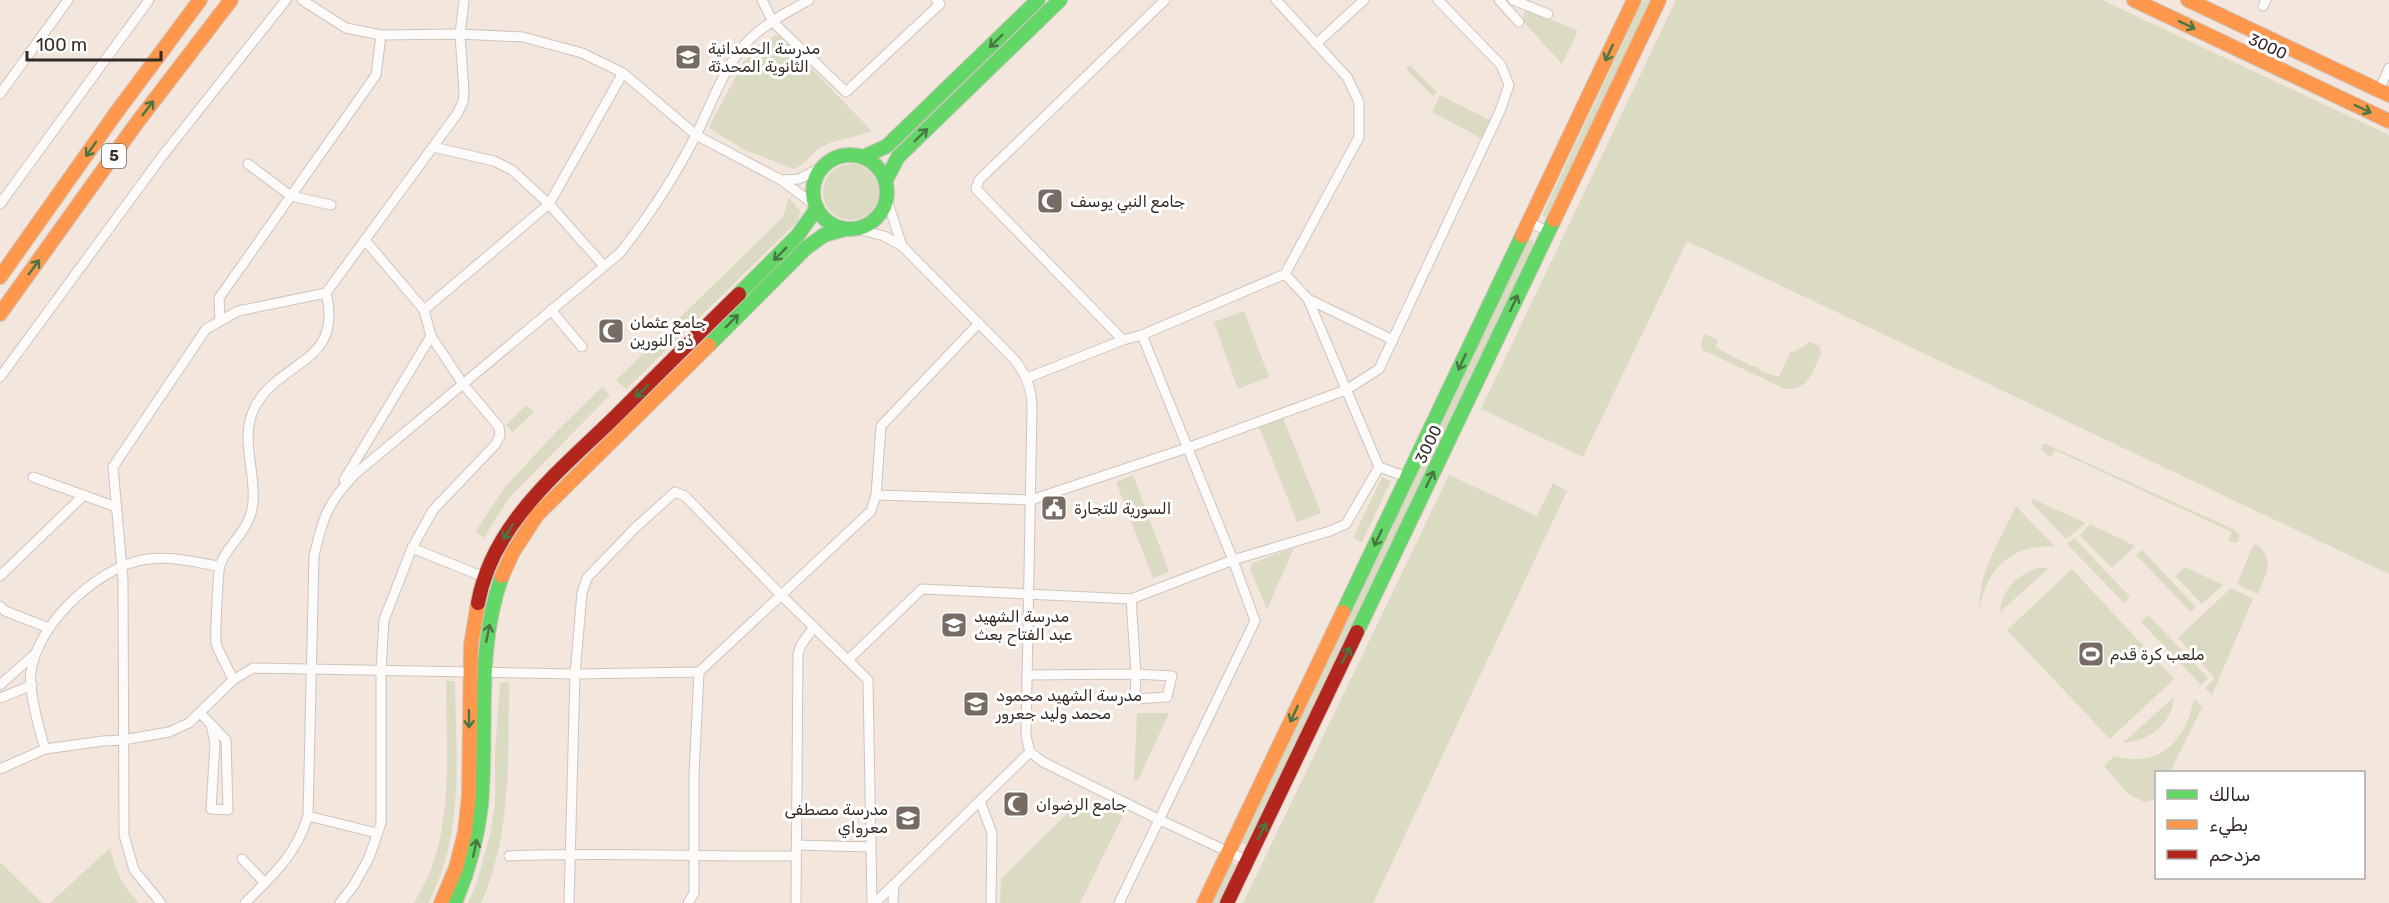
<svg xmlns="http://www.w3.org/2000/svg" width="2389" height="903" viewBox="0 0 2389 903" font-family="Rubik,'Noto Sans Arabic',sans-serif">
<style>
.green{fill:#dadbc2}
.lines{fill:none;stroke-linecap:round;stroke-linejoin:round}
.street-casing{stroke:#cec4bd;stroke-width:11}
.fast-casing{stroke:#cec4bd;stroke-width:16}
.slow-casing{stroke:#cec4bd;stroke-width:16}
.jam-casing{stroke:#cec4bd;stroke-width:16}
.street{stroke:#fdfbfa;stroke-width:9}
.fast{stroke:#63d668;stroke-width:14}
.slow{stroke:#ff974d;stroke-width:14}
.jam{stroke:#b3261e;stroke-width:14}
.oneway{stroke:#497743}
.labels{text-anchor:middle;stroke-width:6;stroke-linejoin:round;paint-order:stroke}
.shield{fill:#fff;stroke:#706a66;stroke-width:1.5}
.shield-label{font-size:15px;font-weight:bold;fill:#332a24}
.street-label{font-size:16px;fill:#332a24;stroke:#fff}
.poi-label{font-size:16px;fill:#332a24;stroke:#fff;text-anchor:start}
</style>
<rect width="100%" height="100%" fill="#f3e6dd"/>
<g class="green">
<polygon points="1643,0 1651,0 1548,217 1542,216"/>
<polygon points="1676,0 2102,0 2389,135 2389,574 1687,241 1583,457 1481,409"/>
<polygon points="1526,9 1578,31 1562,64 1522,20"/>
<path d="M775,35L780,36L872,131C857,137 832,140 820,148C811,153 803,167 794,169L745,150L710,129V125L744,61Z"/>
<polygon points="1410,65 1437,92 1433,96 1406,69"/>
<polygon points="1440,95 1492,121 1483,139 1432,112"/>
<circle cx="851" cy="192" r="28"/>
<polygon points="789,198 800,211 798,221 626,389 616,380 783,217"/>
<polygon points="1533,239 1533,246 1247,845 1240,842 1528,240"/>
<polygon points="1244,311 1269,377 1238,389 1214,322"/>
<path d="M1704,334L1718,340L1715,347L1751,366H1756L1762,372L1779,377L1791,351L1794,352L1810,342L1819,346L1821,353C1812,372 1811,389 1785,389L1703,350L1701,346Z"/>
<polygon points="602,387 610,395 508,499 484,538 475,532 505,487 557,431"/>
<polygon points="527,405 534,412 513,432 506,425"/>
<polygon points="1283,418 1321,513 1297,522 1259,427"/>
<polygon points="2043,444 2046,444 2235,530 2239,536 2239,541 2234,543 2228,540 2232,532 2055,450 2051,457 2041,450"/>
<polygon points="1133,475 1169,572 1153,578 1116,482"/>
<polygon points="1449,475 1537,516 1553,483 1567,491 1373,903 1243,903"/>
<polygon points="1382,477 1391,481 1362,542 1353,538"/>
<polygon points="2033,499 2086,523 2066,539 2031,502"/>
<path d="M2016,506L2055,547C2013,543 1985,569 1980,610C1977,574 2001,539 2016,506Z"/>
<polygon points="2090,524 2135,546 2112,568 2080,535"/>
<polygon points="2074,538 2130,597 2124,603 2067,544"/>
<path d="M2253,545H2259C2274,564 2266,574 2258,594L2237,584Z"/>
<polygon points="1294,548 1267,609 1250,569 1252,563"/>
<polygon points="2142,550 2196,607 2191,612 2136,555"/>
<polygon points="2185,567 2223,585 2202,604 2175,576"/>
<path d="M2038,568H2049L2000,612C2002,589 2017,575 2038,568Z"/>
<polygon points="2072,569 2174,679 2110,739 2007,630"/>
<polygon points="2231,588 2253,599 2212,695 2205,688 2215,678 2178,638"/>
<polygon points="2148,615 2208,678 2201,685 2141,622"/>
<path d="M446,681H455C456,756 465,834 428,903H414C420,892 426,881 431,870C453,811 446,742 446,681Z"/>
<path d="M509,682C508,756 512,834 481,903H468L477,882L490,835L495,805V751L500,683Z"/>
<path d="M2174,697C2171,725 2150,740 2123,743Z"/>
<path d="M2194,699L2202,707L2170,772H2156V799L2144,802L2127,793L2104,766L2114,756C2159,769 2186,741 2194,699Z"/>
<polygon points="1137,713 1169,713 1138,780 1134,779"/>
<polygon points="1083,798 1123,816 1080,903 1000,903 1001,879"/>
<path d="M110,848C116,871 122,886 139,903H50Z"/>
<polygon points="0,862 42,903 0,903"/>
<polygon points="1232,862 1237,865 1219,903 1212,903"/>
</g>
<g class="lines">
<defs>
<g id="street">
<polyline points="302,0 346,28 381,35 460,34 523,37 582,53 623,73 696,135 781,180 815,205"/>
<polyline points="762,0 773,22 846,92 940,4 936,0"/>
<polyline points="1499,0 1519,22"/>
<polyline points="1513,0 1548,14"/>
<polyline points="2263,6 2266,0"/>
<polyline points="1316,44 1364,0"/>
<polyline points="2379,90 2389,68"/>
<polyline points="0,94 68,0"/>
<polyline points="433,147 494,161 512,170 549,204 604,266"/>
<polyline points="248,164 291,196 331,205"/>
<polyline points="781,180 799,179 822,167"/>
<polyline points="887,200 902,246"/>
<polyline points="0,204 149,0"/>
<polyline points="1528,222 1548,231"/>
<path d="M857,229L884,236L902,246L1013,358C1026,373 1032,388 1032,408L1026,736L1030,752L1043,762L1158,819L1248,861"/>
<polyline points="1285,274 1308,299 1379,467 1407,477"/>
<polyline points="1308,299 1393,340"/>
<polyline points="424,310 549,204 623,73"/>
<polyline points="551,310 582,347"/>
<polyline points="220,321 219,298 376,75 381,35"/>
<polyline points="1123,340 976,189 979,180 1165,0"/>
<polyline points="0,377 160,159 286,0"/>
<polyline points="1027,378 1123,340 1142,335 1285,274 1359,137 1359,102 1347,77 1276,0"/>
<polyline points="33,477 116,507"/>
<polyline points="344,480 431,336"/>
<polyline points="876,495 1031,500 1187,448 1346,390 1379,369 1500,111 1509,85 1501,65 1438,0"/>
<polyline points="412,548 484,577"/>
<polyline points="0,576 84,495"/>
<polyline points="0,606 5,611 49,628"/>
<polyline points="848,660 922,589 1131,599 1233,560 1330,531 1346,524 1379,467"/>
<polyline points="1027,675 1136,674 1172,676 1167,697 1135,699 1136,674 1131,599"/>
<path d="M233,680C229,670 218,651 216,643C215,636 218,571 220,565C227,544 251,531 253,502C256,471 239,437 255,407C279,360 344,364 326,293L457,114L463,102L464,92L460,34L464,0"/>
<polyline points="0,685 36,653"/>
<polyline points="0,698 32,685"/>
<polyline points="200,713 211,724 215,744 211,809 228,810 226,740 211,724"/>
<path d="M45,749C40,732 28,688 31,672C37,625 93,573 137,561C164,554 192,562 219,566"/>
<polyline points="0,769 45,749 103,741 123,740 169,732 189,723 233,680 253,668 575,674 699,672 871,511 876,495 881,426 979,323"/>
<polyline points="980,801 992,833 991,903"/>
<polyline points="308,816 377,833"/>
<polyline points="796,845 871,847"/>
<path d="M509,856C605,852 700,857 796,856"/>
<polyline points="242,859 265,883"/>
<polyline points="161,903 134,870 124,835 123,581 113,467 206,329 238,311 326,293"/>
<path d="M245,903C273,875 296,855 308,816L314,556C323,517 327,504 355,474L620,253C649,216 676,175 697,133C713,101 725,63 751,38C768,22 789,11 809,0"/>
<polyline points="340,903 354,885 369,858 381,823 381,671 384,620 412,548 433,510 495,445 500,436 499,427 463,384 431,336 424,310 365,240"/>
<polyline points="569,903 575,674 582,593 587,578 635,528 675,492 685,496 780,594 868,680 872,903"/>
<polyline points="688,903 694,893 694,775 699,672"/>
<polyline points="796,903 798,654 801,645 814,627"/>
<polyline points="875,903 1030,752"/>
<polyline points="893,903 894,886"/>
<polyline points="1119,903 1255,621 1233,560 1142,335"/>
</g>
<g id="fast">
<circle cx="850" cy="192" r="37"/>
<polyline points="863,157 887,146 1038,0"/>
<polyline points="886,180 898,157 1060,0"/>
<polyline points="739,294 798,235 817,208"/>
<polyline points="709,345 806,248 824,235 845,229"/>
<polyline points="1343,612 1522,236"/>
<polyline points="1357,632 1554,220"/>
<path d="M455,903C468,872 477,840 481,806C488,728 475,651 502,576"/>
</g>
<g id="slow">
<polyline points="2134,0 2389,121"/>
<polyline points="2188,0 2389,95"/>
<polyline points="1554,220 1659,0"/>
<polyline points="1522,236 1634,0"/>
<polyline points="0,277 116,113 200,0"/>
<polyline points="0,314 136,124 231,0"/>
<polyline points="502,576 513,552 537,515 709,345"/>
<polyline points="441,903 456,868 465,832 469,795 471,645 478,603"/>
<polyline points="1204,903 1343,612"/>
</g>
<g id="jam">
<path d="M478,603C492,523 562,469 616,416C657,375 698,334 739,294"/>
<polyline points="1227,903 1357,632"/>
</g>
</defs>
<use href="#street" class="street-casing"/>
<use href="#fast" class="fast-casing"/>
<use href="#slow" class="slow-casing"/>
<use href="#jam" class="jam-casing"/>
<use href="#street" class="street"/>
<use href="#fast" class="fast"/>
<use href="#slow" class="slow"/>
<use href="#jam" class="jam"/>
</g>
<defs><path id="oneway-shaft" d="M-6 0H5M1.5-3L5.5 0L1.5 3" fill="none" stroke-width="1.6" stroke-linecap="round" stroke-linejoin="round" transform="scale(1.5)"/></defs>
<g class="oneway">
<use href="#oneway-shaft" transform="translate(2187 25) rotate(25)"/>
<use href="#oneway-shaft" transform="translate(996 41) rotate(136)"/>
<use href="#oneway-shaft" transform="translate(1609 53) rotate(115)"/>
<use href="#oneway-shaft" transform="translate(148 108) rotate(-53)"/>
<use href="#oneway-shaft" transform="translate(2363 109) rotate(25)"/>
<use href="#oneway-shaft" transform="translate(921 135) rotate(-44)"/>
<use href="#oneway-shaft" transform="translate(91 149) rotate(125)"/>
<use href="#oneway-shaft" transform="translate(780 254) rotate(135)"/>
<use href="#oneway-shaft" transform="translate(34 267) rotate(-54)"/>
<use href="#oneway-shaft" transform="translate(1514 303) rotate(-65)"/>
<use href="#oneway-shaft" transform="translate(732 321) rotate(-45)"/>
<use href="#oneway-shaft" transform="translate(1462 362) rotate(115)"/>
<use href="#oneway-shaft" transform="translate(642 391) rotate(135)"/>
<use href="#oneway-shaft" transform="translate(1430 479) rotate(-64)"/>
<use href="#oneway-shaft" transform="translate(508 532) rotate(122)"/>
<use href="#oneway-shaft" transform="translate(1378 538) rotate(115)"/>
<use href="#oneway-shaft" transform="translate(488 633) rotate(-79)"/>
<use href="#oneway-shaft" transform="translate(1346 655) rotate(-64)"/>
<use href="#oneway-shaft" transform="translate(1294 714) rotate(115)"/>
<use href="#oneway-shaft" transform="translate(469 719) rotate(89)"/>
<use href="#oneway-shaft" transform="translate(1262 831) rotate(-64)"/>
<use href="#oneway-shaft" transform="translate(475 848) rotate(-78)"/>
</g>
<defs>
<symbol id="school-square" viewBox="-11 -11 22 22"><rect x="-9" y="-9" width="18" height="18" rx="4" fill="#766c65" stroke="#fff"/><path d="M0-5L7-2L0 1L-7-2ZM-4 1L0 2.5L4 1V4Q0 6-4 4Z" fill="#fff"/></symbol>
<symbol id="mosque-square" viewBox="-11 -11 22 22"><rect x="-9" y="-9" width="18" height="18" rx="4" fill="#766c65" stroke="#fff"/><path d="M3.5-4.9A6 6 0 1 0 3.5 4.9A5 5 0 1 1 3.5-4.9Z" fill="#fff"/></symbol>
<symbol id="civic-square" viewBox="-11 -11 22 22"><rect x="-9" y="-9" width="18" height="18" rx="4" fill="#766c65" stroke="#fff"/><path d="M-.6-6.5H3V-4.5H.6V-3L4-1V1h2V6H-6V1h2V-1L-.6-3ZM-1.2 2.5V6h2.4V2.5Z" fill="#fff"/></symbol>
<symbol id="stadium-square" viewBox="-11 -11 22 22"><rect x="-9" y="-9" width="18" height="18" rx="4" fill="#766c65" stroke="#fff"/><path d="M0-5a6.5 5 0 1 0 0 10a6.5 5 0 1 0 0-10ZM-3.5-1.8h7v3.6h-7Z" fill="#fff"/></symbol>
</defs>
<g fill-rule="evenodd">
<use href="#school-square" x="673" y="42" width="30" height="30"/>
<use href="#mosque-square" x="1035" y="186" width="30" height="30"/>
<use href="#mosque-square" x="596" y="316" width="30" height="30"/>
<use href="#civic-square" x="1039" y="493" width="30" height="30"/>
<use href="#school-square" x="939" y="610" width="30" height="30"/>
<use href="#stadium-square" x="2076" y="639" width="30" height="30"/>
<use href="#school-square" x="961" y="689" width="30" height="30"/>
<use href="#mosque-square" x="1001" y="789" width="30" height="30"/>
<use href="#school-square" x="893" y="803" width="30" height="30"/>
</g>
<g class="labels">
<rect class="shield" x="102" y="144" width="24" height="24" rx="4.5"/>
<g class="shield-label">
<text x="114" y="161">5</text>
</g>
<g class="street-label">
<text transform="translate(2268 46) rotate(25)" y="6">3000</text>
<text transform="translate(1428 444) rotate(-64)" y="6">3000</text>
</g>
<g class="poi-label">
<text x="708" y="54">مدرسة الحمدانية<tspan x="708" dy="18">الثانوية المحدثة</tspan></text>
<text x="1070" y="207">جامع النبي يوسف</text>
<text x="630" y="328">جامع عثمان<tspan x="630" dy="18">ذو النورين</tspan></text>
<text x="1074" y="514">السورية للتجارة</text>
<text x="974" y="622">مدرسة الشهيد<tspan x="974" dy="18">عبد الفتاح بعث</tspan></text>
<text x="2110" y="660">ملعب كرة قدم</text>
<text x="996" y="701">مدرسة الشهيد محمود<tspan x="996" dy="18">محمد وليد جعرور</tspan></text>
<text x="1036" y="810">جامع الرضوان</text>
<text x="888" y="815" text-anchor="end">مدرسة مصطفى<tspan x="888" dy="18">معرواي</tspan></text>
</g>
</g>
<rect x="2155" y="771" width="210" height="108" fill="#ffffff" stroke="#adaaa7" stroke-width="1.5"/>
<rect x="2167" y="790" width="30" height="9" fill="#63d668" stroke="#adaaa7" stroke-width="1.5"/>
<text x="2209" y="801" font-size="18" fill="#332a24">سالك</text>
<rect x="2167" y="820" width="30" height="9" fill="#ff974d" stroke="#adaaa7" stroke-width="1.5"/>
<text x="2209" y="831" font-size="18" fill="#332a24">بطيء</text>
<rect x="2167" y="850" width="30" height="9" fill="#b3261e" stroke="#adaaa7" stroke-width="1.5"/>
<text x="2209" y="861" font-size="18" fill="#332a24">مزدحم</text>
<path d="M27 51v9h134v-9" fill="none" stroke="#332a24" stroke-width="3"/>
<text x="36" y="51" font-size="18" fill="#332a24" stroke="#ffffff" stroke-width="4.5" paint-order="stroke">100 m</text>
</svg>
